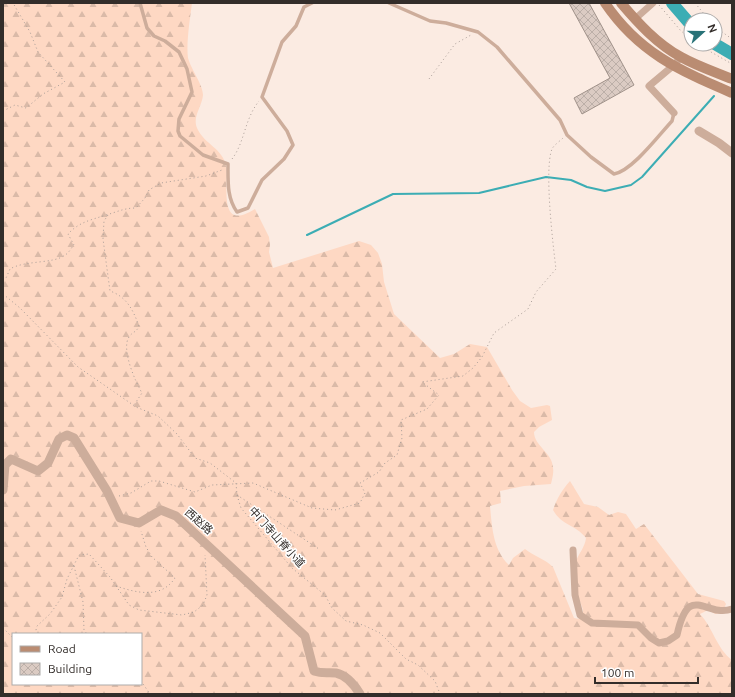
<svg xmlns="http://www.w3.org/2000/svg" width="735" height="697" viewBox="0 0 735 697" font-family="Ubuntu,'Noto Sans SC',sans-serif">
<style>
.forest{fill:url(#forest-firs);fill-rule:evenodd}
.lines{fill:none;stroke-linecap:round;stroke-linejoin:round}
.stream{stroke:#3cadb4;stroke-width:2}
.river{stroke:#3cadb4;stroke-width:12}
.building{fill:url(#building-cross-hatch);stroke:#a0928a}
.path{stroke:#a99d97;stroke-width:1;stroke-dasharray:1 3;stroke-linecap:butt}
.service{stroke:#cdad9b;stroke-width:3.5}
.minor{stroke:#cdad9b;stroke-width:7}
.tertiary{stroke:#cdad9b;stroke-width:9}
.secondary{stroke:#ba8c72;stroke-width:10}
.labels{text-anchor:middle;stroke-width:3;stroke-linejoin:round;paint-order:stroke}
.street-label{font-size:11px;fill:#332d2a;stroke:#fff}
</style>
<defs>
<pattern id="forest-firs" width="22" height="20" patternUnits="userSpaceOnUse"><rect width="22" height="20" fill="#fed8c3"/><path d="M5 1l3.5 6h-7zM16 11l3.5 6h-7z" fill="#dabaa8"/></pattern>
<pattern id="building-cross-hatch" width="8" height="8" patternUnits="userSpaceOnUse"><rect width="8" height="8" fill="#dbcbc3"/><path d="M0 0l8 8M0 8l8-8" fill="none" stroke="#bcafa8"/></pattern>
</defs>
<rect width="100%" height="100%" fill="#fbebe2"/>
<path class="forest" d="M3,3H192C190,19 186,43 188,58C191,69 203,85 203,95C202,107 191,118 198,130C205,144 223,149 226,166C229,185 217,233 255,209L269,237L270,245L269,252L273,268L359,241L371,245L378,253L382,264L384,282L394,314L440,358L454,354L470,344L487,347L512,390L520,401L531,408L547,405L550,406L552,420L539,427L534,432C534,446 553,453 553,468C554,473 552,479 551,484L524,486L500,491L501,503L490,506C492,527 493,550 509,565L513,558L525,549C534,556 545,559 553,567L574,618L580,619C587,612 580,604 578,596C576,589 573,566 576,561C579,553 585,547 586,538C575,524 562,526 553,510C557,498 562,490 570,481L584,504L598,507L609,515L618,512L626,514L636,529L644,524L698,594L724,601L726,604L722,613L715,614L708,610L700,614C713,628 717,649 732,660V694H3ZM13,634H141V684H13Z"/>
<g class="lines">
<polyline class="stream" points="307,235 393,194 479,193 546,177 571,180 587,187 605,191 631,185 642,177 714,96"/>
<g class="river">
<polyline points="672,3 691,25"/>
<polyline points="715,44 732,54"/>
</g>
</g>
<polygon class="building" points="569,3 589,3 634,85 582,114 574,98 610,78"/>
<g class="lines">
<g class="path">
<polyline points="695,3 709,20"/>
<polyline points="659,5 681,31 691,39"/>
<polyline points="715,27 732,39"/>
<polyline points="697,44 732,64"/>
<polyline points="429,79 455,44 471,35"/>
<polyline points="3,111 15,105 26,108 43,94 65,82 38,52 30,32 13,3"/>
<path d="M232,159C245,142 244,120 259,101"/>
<path d="M108,215L104,221L103,239L110,291C127,297 133,310 139,326C137,332 132,332 129,337C121,349 135,381 142,393L134,405"/>
<path d="M3,280L6,278L10,269C25,260 54,264 65,255C69,253 71,248 74,245L68,234C79,222 91,220 106,215C117,212 124,208 136,208L145,198L149,190L161,183L206,176L222,170"/>
<polyline points="3,294 20,308 78,367 136,407 158,416 177,434 195,458 210,463 236,483 237,495 241,508 292,568 325,595 332,608 346,621 363,625 380,633 406,659 418,665 435,681 440,694"/>
<polyline points="237,495 319,549"/>
<path d="M119,496L131,493L151,481H159L195,492L212,485L253,483L312,508L335,510L360,503L365,493L360,483L379,472L385,463L397,455L402,438L401,420L427,409L439,395L422,382L463,376L473,368L482,357L494,333L528,309L536,292L556,269C553,245 544,169 552,149C554,145 560,141 563,138"/>
<polyline points="74,566 83,602 84,630 87,634"/>
<path d="M116,586C137,593 161,599 175,578L152,557L146,547L141,531"/>
<polyline points="3,628 13,638"/>
<polyline points="35,634 37,626 50,614 62,597 67,579 79,555 89,554 110,577 129,605 139,610 182,615 194,612 203,605 207,595 205,555"/>
<polyline points="141,681 150,694"/>
</g>
<g class="service">
<path d="M140,3L147,28L154,36L165,41L179,52L187,69L192,92L179,119L178,131L180,136L203,155L228,164C228,182 227,198 237,212L248,208L262,180L284,159L293,145L287,131L262,97L282,42L296,26L304,7L312,3"/>
<path d="M389,3L430,21L446,23L478,32L497,47L560,120L567,135L591,157L614,174C632,171 659,135 672,121L674,113"/>
</g>
<g class="minor">
<polyline points="635,19 653,3"/>
<polyline points="674,113 649,86 674,65 681,57"/>
<path d="M573,550L575,595L580,615L592,623L638,625L651,638L659,643L668,641L677,635C689,581 705,618 732,609"/>
</g>
<g class="tertiary">
<polyline points="699,131 719,143 732,153"/>
<path d="M3,490L5,465L11,459L38,471L48,463L59,439L67,435L74,438L107,491L120,518L139,523L161,510L176,516L305,636L314,671C323,674 328,672 336,673C347,675 355,686 360,694"/>
</g>
<g class="secondary">
<path d="M605,3C639,53 679,70 732,93"/>
<path d="M621,3C638,23 657,44 681,57C697,66 715,72 732,79"/>
</g>
</g>
<g class="labels">
<g class="street-label">
<text transform="translate(199 521) rotate(41)" y="4">西赵路</text>
<text transform="translate(277 537) rotate(48)" y="4">中门寺山脊小道</text>
</g>
</g>
<rect width="735" height="697" fill="none" stroke="#332d2a" stroke-width="8"/>
<rect x="12" y="633" width="130" height="52" fill="#ffffff" stroke="#adabaa"/>
<rect x="20" y="646" width="20" height="6" fill="#ba8c72" stroke="#adabaa"/>
<text x="48" y="653" font-size="12" fill="#332d2a">Road</text>
<rect x="20" y="663" width="20" height="12" fill="url(#building-cross-hatch)" stroke="#adabaa"/>
<text x="48" y="673" font-size="12" fill="#332d2a">Building</text>
<g transform="translate(703 32) rotate(69)"><circle r="19" fill="#ffffff" stroke="#adabaa"/>
<path d="M0-3L7 15L0 10L-7 15Z" fill="#287277"/>
<text y="-6" font-size="11" font-weight="bold" text-anchor="middle" fill="#332d2a">N</text>
</g>
<path d="M595 677v6h103v-6" fill="none" stroke="#332d2a" stroke-width="2"/>
<text x="601" y="677" font-size="12" fill="#332d2a" stroke="#ffffff" stroke-width="3" paint-order="stroke">100 m</text>
</svg>
